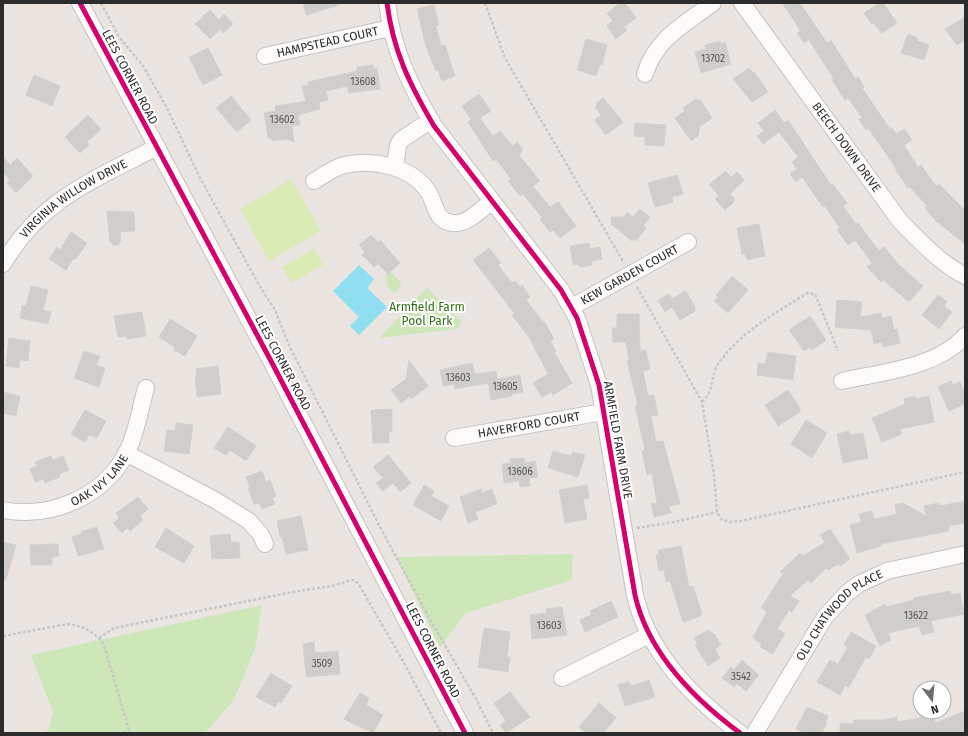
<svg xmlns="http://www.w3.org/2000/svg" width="968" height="736" viewBox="0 0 968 736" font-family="'Fira Sans',sans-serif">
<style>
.green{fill:#cee7b8}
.pitch{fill:#dbebb5}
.water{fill:#90dff0}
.building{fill:#d0ceca;stroke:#d5d1cd}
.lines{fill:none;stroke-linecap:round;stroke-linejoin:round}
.minor-casing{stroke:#c3c2c3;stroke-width:18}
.path{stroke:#c8c7c7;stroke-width:2.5;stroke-dasharray:3 2;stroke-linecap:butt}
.minor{stroke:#fcfbfa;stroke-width:16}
.cycleway-casing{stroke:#fff;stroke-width:8}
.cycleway{stroke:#d6006c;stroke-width:5}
.labels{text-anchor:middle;stroke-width:4;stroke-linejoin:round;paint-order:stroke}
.number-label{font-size:10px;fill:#565554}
.street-label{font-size:12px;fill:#2c2c2c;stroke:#fff}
.park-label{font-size:12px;fill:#2f6f15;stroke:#fff}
</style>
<rect width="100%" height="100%" fill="#eae5e1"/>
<g class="green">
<polygon points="387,269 400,281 401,286 394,293 387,286 386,271"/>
<polygon points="427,288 462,322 456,329 379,338"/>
<polygon points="573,554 572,580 466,613 440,647 396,557"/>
<polygon points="262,605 255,648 234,700 205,733 44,733 49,729 53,712 31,655"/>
</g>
<g class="pitch">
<polygon points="291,179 321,231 269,261 240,209"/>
<polygon points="314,249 323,265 291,283 282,267"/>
</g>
<polygon class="water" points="359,265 374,279 367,288 387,307 359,335 350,326 359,317 333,291"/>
<g class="building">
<polygon points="303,3 339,3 339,5 306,15"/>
<polygon points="620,3 625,3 636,18 624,27 627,30 616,39 609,29 607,25 613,21 607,13"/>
<polygon points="782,3 800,3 827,43 831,40 855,79 858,77 864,87 862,88 890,129 892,128 896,134 904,129 912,140 904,145 905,147 918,167 921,165 936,186 939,184 965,210 965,244 936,221 925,208 927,206 910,187 908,188 895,169 896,168 868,128 866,130 859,119 862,118 848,98 845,100 834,83 832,80 834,79 809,40 804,43 797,33 801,31"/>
<polygon points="880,3 883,3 897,23 881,33 874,23 872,24 864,13"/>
<polygon points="434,5 439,25 436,26 441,46 445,45 455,76 442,81 438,70 436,71 426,47 417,9"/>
<polygon points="210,10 219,20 224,14 233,24 223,33 220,29 210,39 195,24"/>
<polygon points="965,17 965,40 957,45 945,29"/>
<polygon points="908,34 918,38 917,41 929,45 924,60 901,53"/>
<polygon points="586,39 607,45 602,65 600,64 596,76 577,70"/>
<polygon points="720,41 721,44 725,42 731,64 701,73 695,52 706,49 705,45"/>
<polygon points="208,48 222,75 203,85 189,57"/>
<polygon points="373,65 373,69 377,68 380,89 349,93 347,86 326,91 328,100 319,102 320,109 298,115 300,125 292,126 294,142 287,139 272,141 271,138 268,138 264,113 276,111 275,106 306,101 302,86 309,85 308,82 357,71 357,67"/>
<polygon points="749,68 753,73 754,72 768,92 752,102 733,79"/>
<polygon points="34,75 60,86 52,106 26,95"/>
<polygon points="479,94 491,111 480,118 493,136 500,131 513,146 517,142 523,150 519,155 540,181 533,186 550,207 558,202 576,226 560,238 553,230 550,232 540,219 542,217 540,215 523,194 520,196 508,181 511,179 496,159 493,161 468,122 471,119 462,106"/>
<polygon points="231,96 251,120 237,132 216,108"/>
<polygon points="603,98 623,122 606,135 595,120 601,115 596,108 596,104"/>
<polygon points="696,99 698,101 700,99 712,118 700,126 698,136 691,141 675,118 685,111 683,108"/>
<polygon points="775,110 784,123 788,120 831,185 833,184 847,203 843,206 856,224 858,223 879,251 884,247 899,265 923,286 909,302 883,280 881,282 867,267 872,263 855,240 848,245 837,230 840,228 825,206 823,207 802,177 796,182 790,174 797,169 792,162 798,157 779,132 763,144 757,136 764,131 758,123"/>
<polygon points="88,115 101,129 87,142 89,145 80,153 65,137"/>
<polygon points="635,123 666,125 664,146 645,145 645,137 634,136"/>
<polygon points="3,156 10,165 17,158 33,176 16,193 7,183 10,180 3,172"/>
<polygon points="725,171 731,177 737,172 744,180 730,194 734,198 734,202 725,210 715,199 719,196 709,185"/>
<polygon points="677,175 683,194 672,197 673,202 655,207 648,183"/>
<polygon points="640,209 650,217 643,226 646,228 636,241 634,239 632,241 611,224 611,217 624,217 627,212 633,217"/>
<polygon points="107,211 134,212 135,231 120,232 121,241 118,245 113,245 110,242"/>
<polygon points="759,224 765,256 747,260 745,253 742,254 737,228"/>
<polygon points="71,232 87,243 75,260 73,259 66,270 49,259 57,247 60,250"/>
<polygon points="371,235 378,242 380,240 400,263 388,274 378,264 374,267 362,255 365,252 359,245"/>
<polygon points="589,243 590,249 600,247 602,259 592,261 592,265 580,267 579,264 573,265 570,246"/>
<polygon points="489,248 501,263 498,265 512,283 515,281 520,287 522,285 530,297 526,300 543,322 544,321 554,339 550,341 556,351 554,352 572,383 553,395 552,392 542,397 533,383 548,374 529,337 512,315 514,313 473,260"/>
<polygon points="732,276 748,290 728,313 714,301 718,297 716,295"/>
<polygon points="31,286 48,290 43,310 51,312 48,324 20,318 22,306 26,306"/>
<polygon points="686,291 695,307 695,311 680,320 672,307 665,312 658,300 669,294 672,299"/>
<polygon points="938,295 947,302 944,306 952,312 939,329 922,315"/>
<polygon points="837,300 862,302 860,317 881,313 882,318 891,316 894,330 897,329 900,343 883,347 882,342 874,344 871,330 835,327"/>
<polygon points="142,312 146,336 127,339 126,336 118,337 114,316"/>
<polygon points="617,314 639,314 640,351 646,350 650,369 643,371 648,396 654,395 658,415 651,416 656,442 663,441 680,504 669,506 671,513 654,517 651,504 657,503 652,473 647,475 642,451 645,450 635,406 638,406 627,361 629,361 626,342 613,342 612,328 617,328"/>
<polygon points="810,316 826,340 812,350 810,347 804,351 789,330"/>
<polygon points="170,319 197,336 185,356 174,350 175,347 159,337"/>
<polygon points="9,338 30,341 28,361 20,360 19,368 6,366"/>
<polygon points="84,351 100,356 96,365 105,368 99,387 74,378"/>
<polygon points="768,352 796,356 793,380 757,375 758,363 765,364"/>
<polygon points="409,360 428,386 411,399 410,396 401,403 391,390 406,379"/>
<polygon points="472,363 475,374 496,371 497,379 520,375 523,392 512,394 512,396 491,400 488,383 455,389 454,384 443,386 440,370"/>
<polygon points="218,366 221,394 197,397 195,377 197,377 196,369"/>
<polygon points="951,381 953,385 960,382 965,394 965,404 949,411 938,387"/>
<polygon points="788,390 800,408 800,412 778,426 765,405"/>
<polygon points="3,392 20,396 16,416 3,413"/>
<polygon points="915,396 916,399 929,396 934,422 900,429 902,434 882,442 872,418 905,404 904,399"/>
<polygon points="392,409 392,432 389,432 389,443 373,443 371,410"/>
<polygon points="85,410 106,421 97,438 89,435 85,442 71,434"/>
<polygon points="806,420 827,433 812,458 791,444"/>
<polygon points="176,423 193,425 189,454 164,451 167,430 175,431"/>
<polygon points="228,427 256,446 246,461 230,450 226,455 214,448"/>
<polygon points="849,431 850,435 863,433 868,458 843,463 837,434"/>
<polygon points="553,451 571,456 572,452 585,455 578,477 548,468"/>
<polygon points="388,455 411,483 400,492 393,483 383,491 376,483 383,478 373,467"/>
<polygon points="51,456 53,460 63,456 69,470 59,474 60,477 45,483 43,479 35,482 30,469 37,466 35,462"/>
<polygon points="524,458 525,463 535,461 538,477 529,478 530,486 520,487 519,481 504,483 502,464 511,463 510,459"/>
<polygon points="262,471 266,482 270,480 276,496 272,498 275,504 262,509 259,503 254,504 248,488 250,487 246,477"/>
<polygon points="424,485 434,491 431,496 449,506 441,521 413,505"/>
<polygon points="587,485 589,498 583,499 587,519 565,523 559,490"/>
<polygon points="481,489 482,493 492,489 497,504 475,512 478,519 468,523 460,497"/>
<polygon points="138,497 148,509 140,516 143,520 130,531 127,528 122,533 113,523 119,518 116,513"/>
<polygon points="965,501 965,523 948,526 949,531 881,544 881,546 857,553 850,525 861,522 859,514 872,511 874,519 897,514 895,505 903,503 926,516 924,506 939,503 940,506"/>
<polygon points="301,516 308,550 286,554 282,536 280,537 277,521"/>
<polygon points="97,527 104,549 78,556 72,537 82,534 81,532"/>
<polygon points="166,528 194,546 184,563 155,547"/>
<polygon points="830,529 850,559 840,566 838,564 828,570 826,568 811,583 808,580 790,596 799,601 792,612 789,610 777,629 785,633 773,654 760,647 762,644 754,639 757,635 752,639 767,612 761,608 783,574 780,572 800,553 803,556 825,542 820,535"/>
<polygon points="230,534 231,542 239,542 240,558 212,559 210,536"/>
<polygon points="3,542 16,545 6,580 3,580"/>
<polygon points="58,544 59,556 52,557 52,565 31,565 30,545"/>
<polygon points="681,546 689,587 693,586 702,614 699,617 683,622 670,581 666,582 664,570 659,571 656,555 659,555 658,550"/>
<polygon points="950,591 951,595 960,593 964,614 931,621 934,632 922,635 919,626 888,633 891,640 880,646 865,615 885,604 886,607 914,600 913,598"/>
<polygon points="611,601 618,617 585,632 580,620 591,615 590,611"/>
<polygon points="562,607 567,635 532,639 530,615 547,613 546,609"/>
<polygon points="484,628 510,632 507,657 510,657 508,672 478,667"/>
<polygon points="708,630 715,635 721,645 715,649 720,658 708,666 695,645 698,644 694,638"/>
<polygon points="851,632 876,646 869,659 866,657 849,687 845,685 840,695 817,682 830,660 838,664 848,647 844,644"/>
<polygon points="314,642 315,653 338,651 340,674 306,677 303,644"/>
<polygon points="742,660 759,675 746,691 737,684 734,687 722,678 731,667 734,670"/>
<polygon points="271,673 292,686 281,703 278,701 275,707 256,697"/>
<polygon points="649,680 655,697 625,706 618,685 629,682 631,686"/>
<polygon points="510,692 530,717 506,733 500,725 506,721 494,703"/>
<polygon points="360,693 369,698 366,705 383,715 373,733 344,719"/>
<polygon points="599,703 616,718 603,733 586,733 579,727"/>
<polygon points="807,707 828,716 825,723 827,723 822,733 805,733 796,729"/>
<polygon points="965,711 965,733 840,733 840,723 854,724 854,720 883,720 897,717 897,722 921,718 920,712 933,712 935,723"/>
</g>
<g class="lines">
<defs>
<g id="minor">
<polyline points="80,3 271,361 465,733"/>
<path d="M387,3C393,51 410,85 434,126L561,290L577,318L599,385L635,595C648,653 694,699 740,733"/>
<path id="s1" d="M742,3L900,221C920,241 940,263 965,276"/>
<path id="s2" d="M265,56L390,28"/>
<path d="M645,74C656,38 684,25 713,3"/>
<polyline points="395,167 398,145 401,140 431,120"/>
<path d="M314,181C323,176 332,169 341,166C369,158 409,165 427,190C437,203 433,221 453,223C467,225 481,209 492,201"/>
<path id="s3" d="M3,264C41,199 94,180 157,147"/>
<path id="s4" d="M572,307L688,242"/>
<path d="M842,381C882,372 936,368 965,336"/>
<path id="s5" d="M454,438L603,412"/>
<polyline points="126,453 215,500 249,521 261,535 265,544"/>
<path id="s6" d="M3,510C51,519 104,497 127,452C137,432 140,409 146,388"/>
<polyline points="562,678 649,635"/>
<path id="s7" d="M755,733L825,617L847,593L859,584L887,571L965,554"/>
</g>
</defs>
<use href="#minor" class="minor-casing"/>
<g class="path">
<polyline points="101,3 119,37 143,66 167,108 200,178 259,285 275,310 288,343 379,525 427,614 476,699 493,733"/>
<polyline points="485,3 505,58 624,263"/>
<polyline points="637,287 702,402 714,475 717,512 721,519 730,522 741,521 965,472"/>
<path d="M702,402C715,390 710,376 718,364C741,331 775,314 807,293L815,294L817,299L838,351"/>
<polyline points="637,528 674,522 717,512"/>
<path d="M3,636L68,624C83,626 95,632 104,645L129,730L131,733"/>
<polyline points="99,638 114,628 293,592 332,586 353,580 358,583 403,661 441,733"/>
<polyline points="123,733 129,730"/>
</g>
<use href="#minor" class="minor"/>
<defs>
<g id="cycleway">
<polyline points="80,3 271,361 465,733"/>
<path d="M387,3C393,51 410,85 434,126L561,290L577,318L599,385L635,595C648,653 694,699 740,733"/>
</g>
</defs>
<use href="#cycleway" class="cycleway-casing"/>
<use href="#cycleway" class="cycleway"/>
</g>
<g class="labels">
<g class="number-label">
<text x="713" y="62">13702</text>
<text x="363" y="85">13608</text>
<text x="282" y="123">13602</text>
<text x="458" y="381">13603</text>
<text x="505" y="390">13605</text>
<text x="520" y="475">13606</text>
<text x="916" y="619">13622</text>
<text x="549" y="629">13603</text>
<text x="322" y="667">3509</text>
<text x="741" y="680">3542</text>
</g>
<g class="street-label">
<text dy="4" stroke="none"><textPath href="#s2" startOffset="64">HAMPSTEAD COURT</textPath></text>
<text transform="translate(130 77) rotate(62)" y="4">LEES CORNER ROAD</text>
<text dy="4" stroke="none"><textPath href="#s1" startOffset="178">BEECH DOWN DRIVE</textPath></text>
<text dy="4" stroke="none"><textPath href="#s3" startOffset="98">VIRGINIA WILLOW DRIVE</textPath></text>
<text dy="4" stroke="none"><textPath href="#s4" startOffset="66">KEW GARDEN COURT</textPath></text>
<text transform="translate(283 363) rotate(62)" y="4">LEES CORNER ROAD</text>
<text dy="4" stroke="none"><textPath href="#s5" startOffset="76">HAVERFORD COURT</textPath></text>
<text transform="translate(618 440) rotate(80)" y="4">ARMFIELD FARM DRIVE</text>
<text dy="4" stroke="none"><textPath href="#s6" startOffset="106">OAK IVY LANE</textPath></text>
<text dy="4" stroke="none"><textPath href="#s7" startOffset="147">OLD CHATWOOD PLACE</textPath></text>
<text transform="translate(433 650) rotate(63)" y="4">LEES CORNER ROAD</text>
</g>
<g class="park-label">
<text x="427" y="311">Armfield Farm<tspan x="427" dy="14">Pool Park</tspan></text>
</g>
</g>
<rect width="968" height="736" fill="none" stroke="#2c2c2c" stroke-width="8"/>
<g transform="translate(932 700) rotate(164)"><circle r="19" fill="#ffffff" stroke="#ababab"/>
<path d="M0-3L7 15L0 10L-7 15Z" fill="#6e6d6b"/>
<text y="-6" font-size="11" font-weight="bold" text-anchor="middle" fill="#2c2c2c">N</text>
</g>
</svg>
